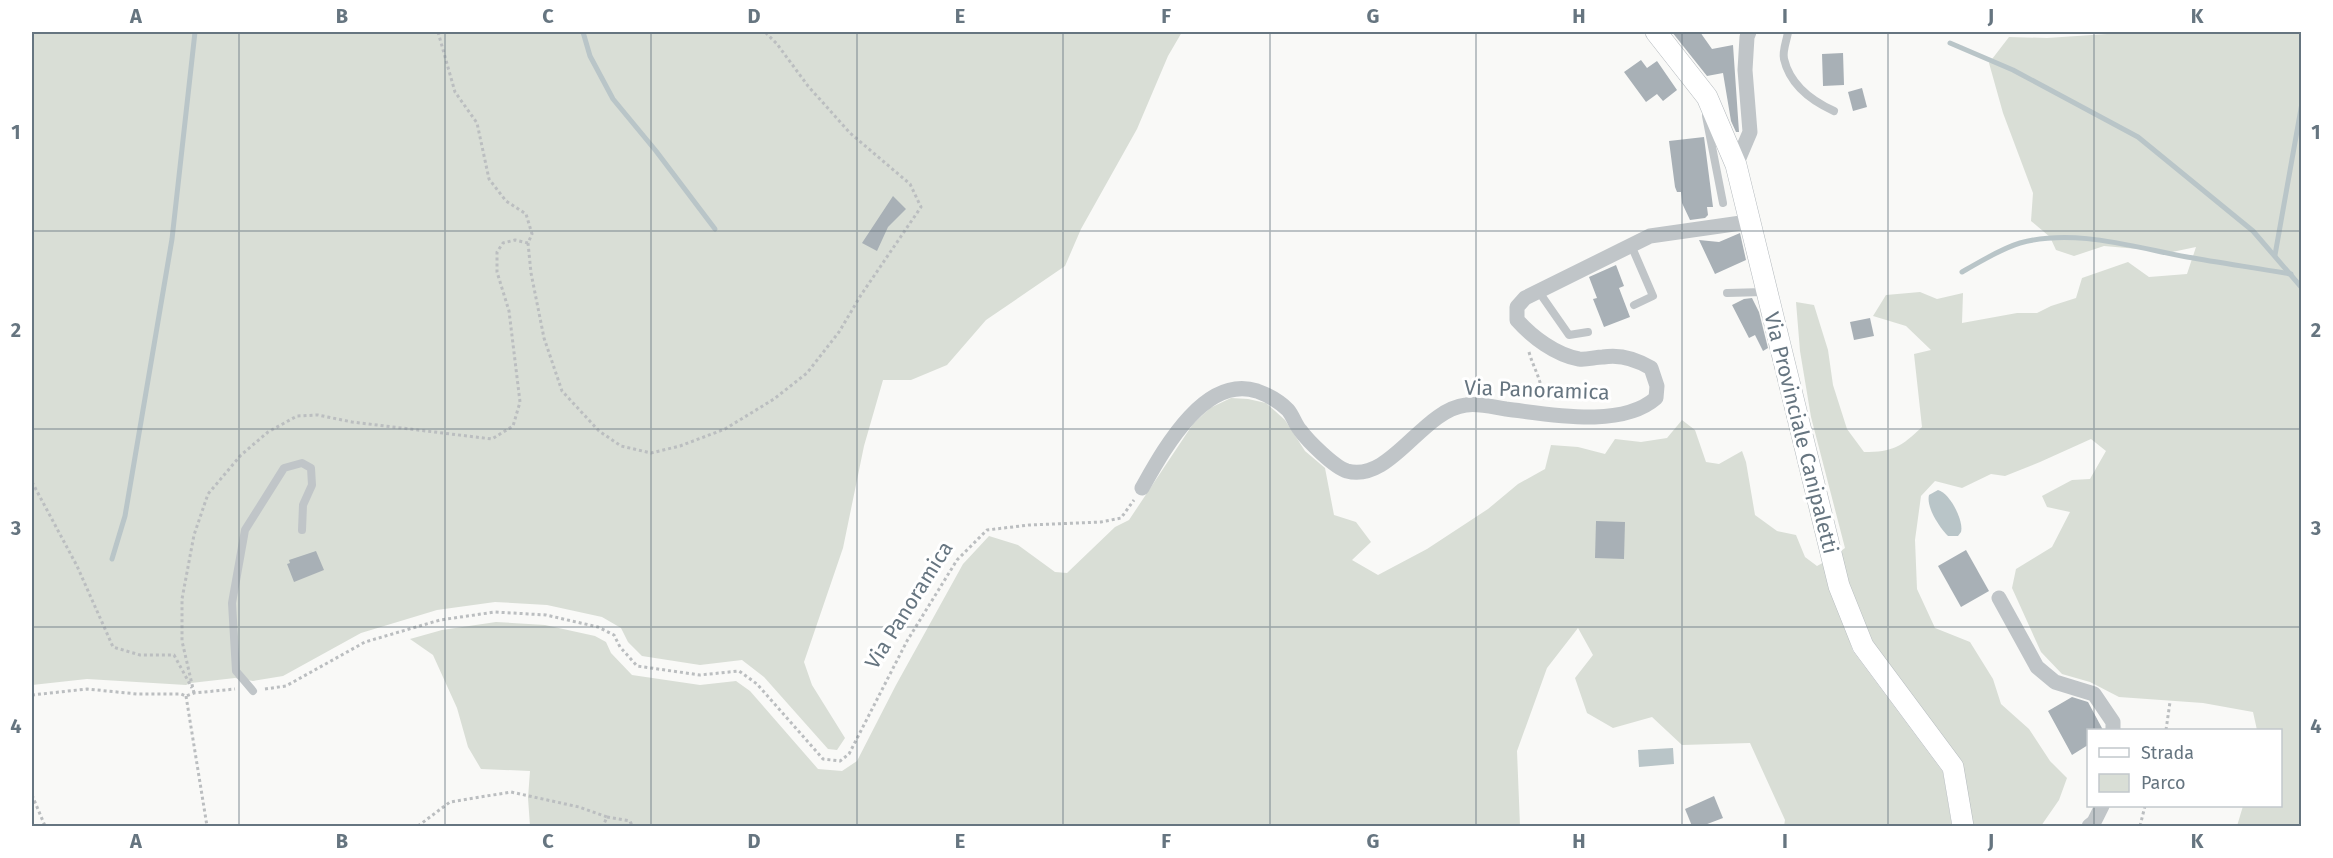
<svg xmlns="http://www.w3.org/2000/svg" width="2333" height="858" viewBox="0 0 2333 858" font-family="'Fira Sans',sans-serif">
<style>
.green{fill:#d9ded6}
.water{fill:#b9c5c8}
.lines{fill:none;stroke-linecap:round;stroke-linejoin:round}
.stream{stroke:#b9c5c8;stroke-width:5}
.building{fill:#a8b0b6}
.secondary-casing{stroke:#b3b9bd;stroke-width:22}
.path{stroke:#bbbec0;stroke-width:3;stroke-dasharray:3 3;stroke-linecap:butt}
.lane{stroke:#c0c5c8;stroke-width:8}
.street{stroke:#c0c5c8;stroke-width:15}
.secondary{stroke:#fff;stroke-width:21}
.grid{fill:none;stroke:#667580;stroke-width:1.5;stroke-opacity:0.55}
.labels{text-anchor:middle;stroke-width:6;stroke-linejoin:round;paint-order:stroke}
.street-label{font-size:21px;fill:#667580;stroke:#fff}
.neatline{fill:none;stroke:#667580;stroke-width:2}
.grid-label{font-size:20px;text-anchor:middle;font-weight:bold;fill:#667580}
</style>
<rect width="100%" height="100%" fill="#f9f9f7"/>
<g class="green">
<polygon points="32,32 1182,32 1168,56 1137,129 1081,229 1065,266 986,320 947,365 911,380 883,380 864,446 843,548 804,662 812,685 845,738 837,750 828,749 764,677 742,660 700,665 642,656 628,642 621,628 602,617 547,605 495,602 437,610 361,633 283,676 253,681 235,678 191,683 186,685 87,679 32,685"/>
<path d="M2111,32H2301V826H2237L2243,806H2280V730H2257L2253,712L2203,703L2119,697L2090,682L2062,674L2041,652L2012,588L2016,569L2052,547L2070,512L2047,507L2042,496L2072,480L2090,479L2106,451L2091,439L2040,462L2005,476L1991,474L1962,488L1935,481L1921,496L1915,540L1917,589L1935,628L1970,642L1993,679L2001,704L2029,729L2050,761L2067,778L2059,800L2041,826H1971L1960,764L1870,642L1838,553L1845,548L1811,417L1800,351L1796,302L1814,305L1828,350L1833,385L1847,429L1864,452C1893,452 1901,447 1922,427L1914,354L1931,350L1906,326L1873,316L1886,295L1920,292L1937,299L1963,293L1962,323L2017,313H2037L2051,306L2076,298L2082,278L2128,262L2149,277L2187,274L2196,247L2172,252L2104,246L2074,256L2056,250L2050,237L2031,221L2033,193L2003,113L1989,63L2009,37L2047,38L2107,34Z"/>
<polygon points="1231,398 1248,399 1266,403 1285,420 1305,451 1325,468 1334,515 1356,522 1371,542 1352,560 1378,575 1427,549 1488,509 1518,484 1545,469 1551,445 1578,447 1605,454 1615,439 1641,442 1667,438 1682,420 1695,430 1706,462 1719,464 1742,451 1746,462 1755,515 1777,531 1796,535 1805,557 1817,566 1826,561 1832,589 1853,651 1943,772 1952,826 1784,826 1785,820 1750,743 1682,745 1652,717 1613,728 1587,713 1575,678 1593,655 1578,628 1547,668 1517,751 1520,826 530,826 528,798 530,771 481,769 468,747 457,708 433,655 410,639 442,630 496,622 545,625 595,636 606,642 611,653 632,675 700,685 736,681 750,691 818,769 842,771 857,761 896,685 963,564 989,536 1018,545 1055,572 1067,573 1115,527 1129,520 1193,424 1210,408"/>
</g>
<g class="water">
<path d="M1938,490C1950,493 1964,521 1961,532L1958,536H1948C1939,527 1926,507 1929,495Z"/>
<polygon points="1673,748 1674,764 1639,767 1638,750"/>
</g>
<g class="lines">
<g class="stream">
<polyline points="583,32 590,56 613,99 656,151 715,229"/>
<polyline points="1950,43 2013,70 2138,137 2253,231 2302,288"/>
<polyline points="2275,255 2302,103"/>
<path d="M1962,272C1980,262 2000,249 2020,243C2074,228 2133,247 2187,257C2221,263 2256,268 2291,274"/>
<polyline points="112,559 125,516 172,239 195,32"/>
</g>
</g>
<g class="building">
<polygon points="1672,32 1700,32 1712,49 1733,45 1739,132 1736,132 1731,121 1723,73 1707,76"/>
<polygon points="1843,53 1844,85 1823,86 1822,54"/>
<polygon points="1641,60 1647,68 1657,61 1677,90 1663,101 1657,94 1646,102 1624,72"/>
<polygon points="1862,88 1867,107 1853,111 1848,92"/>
<polygon points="1704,137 1713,207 1707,207 1708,215 1705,218 1690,220 1682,203 1681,192 1677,192 1675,187 1669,141"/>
<polygon points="893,196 906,209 888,227 877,251 862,243"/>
<polygon points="1740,233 1746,260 1715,274 1699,240 1719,242"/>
<polygon points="1616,265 1624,286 1619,288 1630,317 1604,327 1593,299 1597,298 1589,277"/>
<polygon points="1752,298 1759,312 1768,348 1763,351 1755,335 1749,338 1732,305 1744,299"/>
<polygon points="1870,318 1874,336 1854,340 1850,322"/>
<polygon points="1596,521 1625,522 1624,559 1595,558"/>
<polygon points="1966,550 1989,591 1961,607 1938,566"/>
<polygon points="316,551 324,570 294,582 287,564 290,563 289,560"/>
<polygon points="2072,697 2088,702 2103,730 2088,730 2088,745 2072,755 2048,711"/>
<polygon points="1714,796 1723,818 1702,826 1692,826 1685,809"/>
</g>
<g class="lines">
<defs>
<polyline id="secondary" points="1656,32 1707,97 1736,165 1839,586 1863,646 1953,767 1963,826"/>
</defs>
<use href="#secondary" class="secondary-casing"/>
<g class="path">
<polyline points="438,32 455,92 477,123 489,179 506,201 526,214 532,234 528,243 531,273 544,338 562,391 599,431 621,446 651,453 680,446 725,429 774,399 807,373 839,332 861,295 921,207 910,184 850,133 808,86 777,44 765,32"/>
<path d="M1529,352C1534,370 1543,381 1542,400"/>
<polyline points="32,482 77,566 113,647 140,655 174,655 192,688"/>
<polyline points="265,689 286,686 365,642 440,620 495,612 546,615 598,627 614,635 620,647 637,666 700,675 739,671 757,684 823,759 840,761 849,754 907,641 957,560 987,530 1029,525 1101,522 1121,518 1134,500"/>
<polyline points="194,693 182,641 182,599 194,535 208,494 241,455 268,432 297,416 318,415 352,422 492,439 513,426 520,402 509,311 497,272 497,252 503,243 515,240 528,243"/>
<polyline points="32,695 87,689 137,694 181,694 186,696 194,693 235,689"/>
<polyline points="186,696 207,826"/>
<polyline points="2166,730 2170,702"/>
<polyline points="32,795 45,826"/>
<polyline points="607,817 630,821 632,826"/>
<polyline points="418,826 450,802 511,792 579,807 607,817 603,826"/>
<polyline points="2140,826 2145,806"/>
</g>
<g class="lane">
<path d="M1788,32C1787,40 1782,51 1784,59C1790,85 1812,101 1834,111"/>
<polyline points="1706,116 1723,203"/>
<polyline points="1631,245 1653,296 1634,305"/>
<polyline points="1539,292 1569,335 1588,332"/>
<polyline points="1727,293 1764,292"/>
<polyline points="253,691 236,671 232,603 245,530 284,468 302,463 311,468 312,485 303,505 302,530"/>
</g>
<g class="street">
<polyline points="1736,165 1750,132 1745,70 1747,37 1749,32"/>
<path d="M1142,488C1163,451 1204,374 1257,391C1268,395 1280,402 1288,410C1293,416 1295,424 1300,430C1308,441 1334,467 1347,471C1391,483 1422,410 1466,405C1479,403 1493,407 1506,409C1549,414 1621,429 1656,398L1657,386L1651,368C1636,359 1620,354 1603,357C1595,357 1587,360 1579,359C1556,355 1532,337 1517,320V307L1525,298L1650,236L1748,222"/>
<polyline points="1999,598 2037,667 2055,682 2094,694 2113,722 2113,730"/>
<polyline points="2089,826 2094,822 2102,806"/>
</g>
<use href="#secondary" class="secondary"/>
</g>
<path class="grid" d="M239,32V826M445,32V826M651,32V826M857,32V826M1063,32V826M1270,32V826M1476,32V826M1682,32V826M1888,32V826M2094,32V730M32,231H2302M32,429H2302M32,627H2302M2094,806V826"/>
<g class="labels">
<g class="street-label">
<text transform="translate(1537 390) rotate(2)" y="7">Via Panoramica</text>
<text transform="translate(1801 433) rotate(76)" y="7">Via Provinciale Canipaletti</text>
<text transform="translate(909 605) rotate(-58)" y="7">Via Panoramica</text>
</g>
</g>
<rect width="2333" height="858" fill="none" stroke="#ffffff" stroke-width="66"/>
<rect x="2087" y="729" width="195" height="78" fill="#ffffff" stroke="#c2c8cc" stroke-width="1.5"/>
<rect x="2099" y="748" width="30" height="9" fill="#ffffff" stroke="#c2c8cc" stroke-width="1.5"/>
<text x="2141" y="759" font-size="18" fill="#667580">Strada</text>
<rect x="2099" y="774" width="30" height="18" fill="#d9ded6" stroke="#c2c8cc" stroke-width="1.5"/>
<text x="2141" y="789" font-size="18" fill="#667580">Parco</text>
<rect x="33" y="33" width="2267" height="792" class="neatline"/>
<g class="grid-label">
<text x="136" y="23">A</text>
<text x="342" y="23">B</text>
<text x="548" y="23">C</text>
<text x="754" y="23">D</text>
<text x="960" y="23">E</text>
<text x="1166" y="23">F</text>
<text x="1373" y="23">G</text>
<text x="1579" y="23">H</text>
<text x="1785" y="23">I</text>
<text x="1991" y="23">J</text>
<text x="2197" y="23">K</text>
<text x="16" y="139">1</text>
<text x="2316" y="139">1</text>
<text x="16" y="337">2</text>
<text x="2316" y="337">2</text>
<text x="16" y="535">3</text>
<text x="2316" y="535">3</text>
<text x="16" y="733">4</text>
<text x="2316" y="733">4</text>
<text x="136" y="848">A</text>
<text x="342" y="848">B</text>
<text x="548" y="848">C</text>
<text x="754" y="848">D</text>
<text x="960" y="848">E</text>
<text x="1166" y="848">F</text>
<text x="1373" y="848">G</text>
<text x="1579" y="848">H</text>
<text x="1785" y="848">I</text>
<text x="1991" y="848">J</text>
<text x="2197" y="848">K</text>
</g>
</svg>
